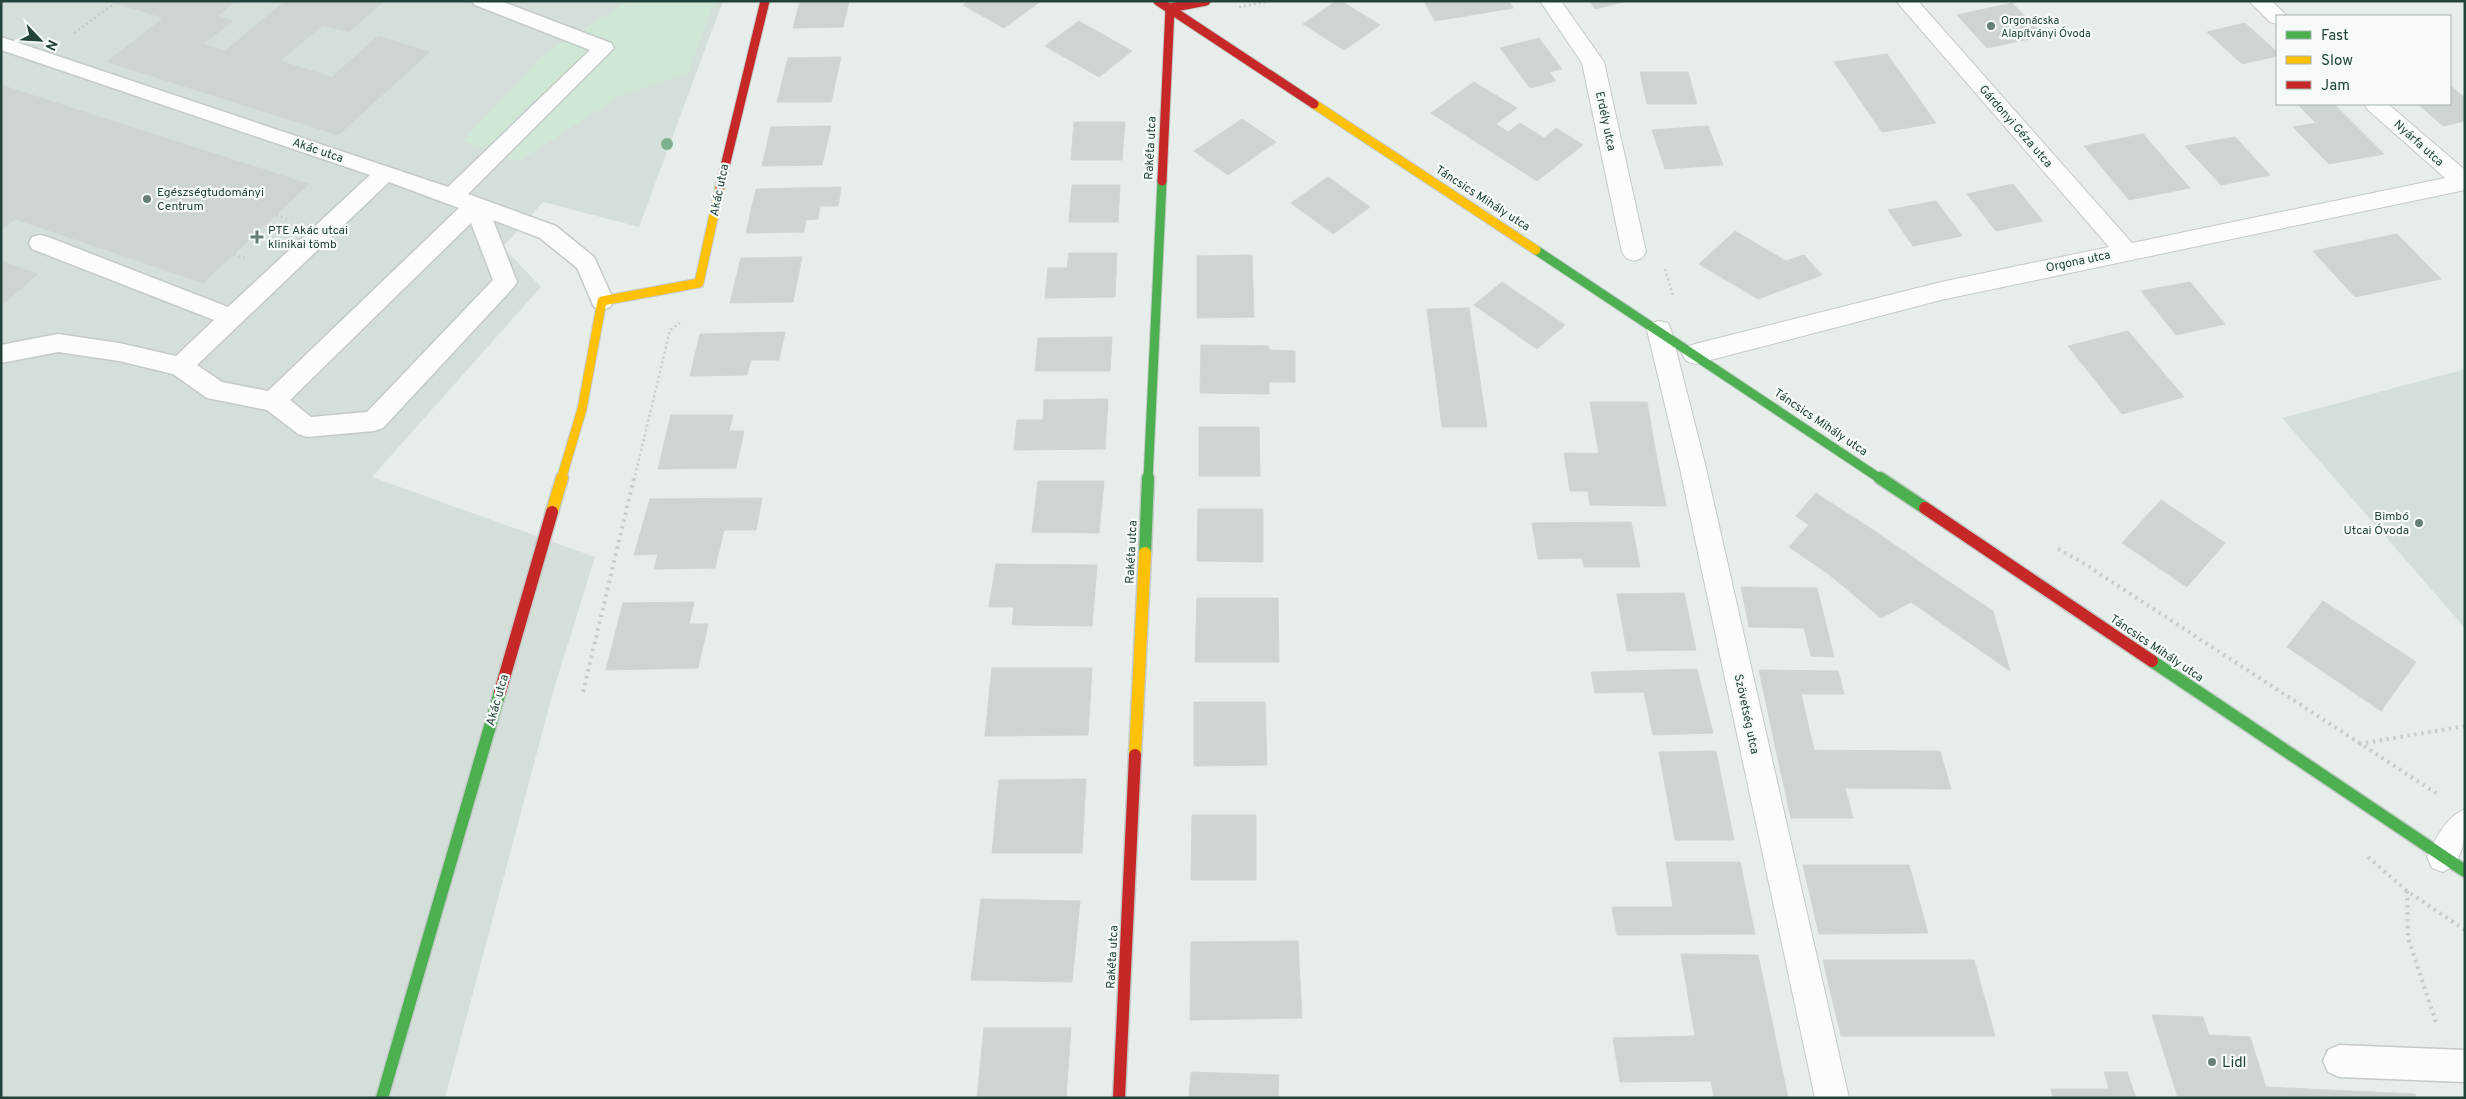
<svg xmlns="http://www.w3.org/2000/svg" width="2466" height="1099" viewBox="0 0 2466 1099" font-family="Overpass,sans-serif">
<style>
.built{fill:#d5dfda}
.green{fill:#d0e7d6}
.building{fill:#ced4d1;stroke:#d0d6d3}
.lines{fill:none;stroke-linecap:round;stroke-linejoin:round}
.lane-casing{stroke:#c4cac7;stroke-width:3}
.street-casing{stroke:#c4cac7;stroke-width:2}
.fast-far1-casing{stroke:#c2cbc7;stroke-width:11}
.fast-casing{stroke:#c2cbc7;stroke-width:15}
.slow-far1-casing{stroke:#c2cbc7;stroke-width:11}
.slow-casing{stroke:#c2cbc7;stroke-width:15}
.jam-far1-casing{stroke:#c2cbc7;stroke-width:11}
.jam-casing{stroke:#c2cbc7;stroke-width:15}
.path-far1{stroke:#c6cecc;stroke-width:2.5;stroke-dasharray:2 3;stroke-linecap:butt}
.path{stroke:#c6cecc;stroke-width:4;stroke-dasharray:2.5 4.5;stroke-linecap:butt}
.lane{fill:#fbfcfc;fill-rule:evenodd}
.street{fill:#fbfcfc;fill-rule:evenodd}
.fast-far1{stroke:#4caf50;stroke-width:9}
.fast{stroke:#4caf50;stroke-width:12}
.slow-far1{stroke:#ffc107;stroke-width:9}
.slow{stroke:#ffc107;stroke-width:12}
.jam-far1{stroke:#c62828;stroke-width:9}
.jam{stroke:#c62828;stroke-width:12}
.tree{fill:#7eb090}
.poi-dot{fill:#677e77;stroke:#f6fbf8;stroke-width:2}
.labels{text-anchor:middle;stroke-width:4.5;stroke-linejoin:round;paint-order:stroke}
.far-poi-label{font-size:11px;fill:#224339;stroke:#f6fbf8;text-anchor:start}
.street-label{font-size:12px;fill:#224339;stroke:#f6fbf8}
.poi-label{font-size:12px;fill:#224339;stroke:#f6fbf8;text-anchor:start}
.near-poi-label{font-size:15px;fill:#224339;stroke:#f6fbf8;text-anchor:start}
</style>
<rect width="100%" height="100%" fill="#e7edea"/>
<g class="built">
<polygon points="1,1 723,1 639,227 543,202 503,247 541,287 372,477 595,557 553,692 445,1098 1,1098"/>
<polygon points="2465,369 2465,628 2282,418"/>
</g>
<polygon class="green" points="629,1 715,1 688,73 620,96 519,161 463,141 545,53"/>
<g class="building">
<polygon points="110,1 235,1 218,16 233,21 203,44 225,51 285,1 384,1 349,32 323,25 280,61 332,77 378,36 430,52 338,135 107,62 163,18"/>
<polygon points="800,1 849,1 843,27 793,28"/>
<polygon points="968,1 1041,1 1004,28 963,5"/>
<polygon points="1336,1 1341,1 1380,25 1344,50 1303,24"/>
<polygon points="1424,1 1509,1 1513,8 1435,21"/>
<polygon points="1590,1 1627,1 1595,9"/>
<polygon points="2012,3 2044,36 1987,48 1957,15"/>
<polygon points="1079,21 1132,51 1099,77 1045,46"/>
<polygon points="2245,23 2277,52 2277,56 2242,64 2207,32"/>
<polygon points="1539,38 1562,69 1549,72 1556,81 1530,88 1500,48"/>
<polygon points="1887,54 1936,123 1882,132 1834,62"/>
<polygon points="841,57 831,102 777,102 788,58"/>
<polygon points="1640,72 1688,72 1697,104 1647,104"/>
<polygon points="1474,82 1517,108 1496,124 1508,132 1487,149 1431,113"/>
<polygon points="1,85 106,119 309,184 203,283 15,219 1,230"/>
<polygon points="2450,85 2465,98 2465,121 2443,126 2418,104 2450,104"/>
<polygon points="2297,104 2334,104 2384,154 2329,164 2293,127 2316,123"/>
<polygon points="1242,119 1276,142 1228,175 1194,151"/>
<polygon points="1074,122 1125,122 1122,160 1071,160"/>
<polygon points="1520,123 1544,138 1556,128 1583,145 1537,181 1487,149"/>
<polygon points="831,126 822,165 762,166 771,127"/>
<polygon points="1708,126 1723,165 1665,169 1652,130"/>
<polygon points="2143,134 2190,188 2129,200 2084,146"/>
<polygon points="2235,137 2270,175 2221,185 2185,146"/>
<polygon points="1328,177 1370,207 1333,234 1291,203"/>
<polygon points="2013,184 2043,221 1996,231 1967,194"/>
<polygon points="1072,185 1120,185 1118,222 1069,222"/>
<polygon points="841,187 838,206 820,206 818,219 806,220 804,232 746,233 756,189"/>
<polygon points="1936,201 1962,236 1913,246 1888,210"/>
<polygon points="1735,231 1786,261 1804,255 1822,275 1758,299 1699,264"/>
<polygon points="2397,234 2441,279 2355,297 2313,251"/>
<polygon points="1069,253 1117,253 1115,297 1045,298 1048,268 1067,268"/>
<polygon points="1252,255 1254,317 1197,318 1197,256"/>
<polygon points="802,257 793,302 730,303 741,258"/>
<polygon points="1,261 38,274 1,306"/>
<polygon points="1502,282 1565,325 1537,349 1474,305"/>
<polygon points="2190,282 2225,324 2176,335 2141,291"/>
<polygon points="1469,308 1487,427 1442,427 1427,309"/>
<polygon points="2128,331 2184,397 2122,414 2068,346"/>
<polygon points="785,332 779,360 751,360 747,375 690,376 700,334"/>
<polygon points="1112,337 1110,371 1035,371 1038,338"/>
<polygon points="1201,345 1269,346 1269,350 1295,351 1295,382 1269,382 1269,394 1200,393"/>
<polygon points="1108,399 1105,449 1014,450 1017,420 1043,420 1044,400"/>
<polygon points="1590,402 1647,402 1656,454 1599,454"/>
<polygon points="671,415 733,415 729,431 744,431 736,468 658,469"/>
<polygon points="1199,427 1259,427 1260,476 1199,476"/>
<polygon points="1564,453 1656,454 1666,506 1590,505 1588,491 1570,491"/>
<polygon points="1038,481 1104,481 1099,533 1032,532"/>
<polygon points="1816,493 1870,528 1830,575 1789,547 1809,525 1796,516"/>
<polygon points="762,498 756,530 724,530 715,568 654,569 658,554 634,555 650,499"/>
<polygon points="2161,500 2225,543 2187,587 2122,543"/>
<polygon points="1198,509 1263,509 1263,562 1197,561"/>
<polygon points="1631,522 1640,567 1584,567 1582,558 1538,559 1532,523"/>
<polygon points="1870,528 1936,573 1911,602 1881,618 1830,575"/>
<polygon points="996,564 1097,565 1092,626 1012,625 1014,607 989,607"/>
<polygon points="1936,573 1993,611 2010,671 1911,602"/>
<polygon points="1741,587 1817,588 1834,657 1811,656 1804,628 1749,627"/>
<polygon points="1684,593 1696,650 1627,651 1617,594"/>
<polygon points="1197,598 1278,598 1279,662 1195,662"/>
<polygon points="2323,601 2416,662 2381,711 2287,647"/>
<polygon points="694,602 689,624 708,624 698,668 606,670 623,603"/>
<polygon points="992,668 1092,668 1088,735 985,736"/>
<polygon points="1697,669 1713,733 1653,735 1644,692 1595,693 1591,672"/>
<polygon points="1759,670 1838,671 1844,694 1801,694 1814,750 1776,750"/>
<polygon points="1194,702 1265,702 1267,765 1194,766"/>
<polygon points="1776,750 1940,751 1951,789 1845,788 1853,818 1791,818"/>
<polygon points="1716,751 1734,840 1675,840 1659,752"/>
<polygon points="1086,779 1082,853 992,853 999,780"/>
<polygon points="1192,815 1256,815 1256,880 1191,880"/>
<polygon points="1666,862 1740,862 1755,934 1617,935 1612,907 1673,907"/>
<polygon points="1803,865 1909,865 1928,933 1819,934"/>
<polygon points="981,899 1080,901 1072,982 971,980"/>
<polygon points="1298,941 1302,1018 1190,1020 1191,942"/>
<polygon points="1681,954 1758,955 1775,1036 1695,1036"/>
<polygon points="1823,960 1974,960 1995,1036 1841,1036"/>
<polygon points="2152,1015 2203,1017 2209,1035 2250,1037 2266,1087 2415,1094 2416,1098 2178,1098"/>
<polygon points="984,1028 1071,1028 1066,1098 977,1098"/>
<polygon points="1695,1036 1775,1036 1788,1098 1714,1098 1711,1081 1620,1082 1613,1038"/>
<polygon points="1191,1072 1279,1075 1278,1098 1189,1098"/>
<polygon points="2104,1072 2127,1072 2136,1098 2053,1098 2051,1089 2109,1089"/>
</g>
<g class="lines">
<defs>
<g id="lane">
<path d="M472,1H501L611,43L614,48L468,194L556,226L594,257L614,301L610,307L602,310L594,307L577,268L540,238L493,220L517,282L513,288L383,428L374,431L307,437L298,434L267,410L207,398L173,374L119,361L58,352L1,363V345L58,334L119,343L176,356L214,320L32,249L29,243L32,237L40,235L48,237L228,307L370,175L1,50V37L448,187L590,50L475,5ZM389,182L459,208L268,391L222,382L197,365ZM471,223L493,280L367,412L311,417L290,400Z"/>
<polygon points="2339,1045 2465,1050 2465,1082 2339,1077 2328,1072 2323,1061 2328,1050"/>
</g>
<g id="street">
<polygon points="1540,1 1561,1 1604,62 1646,252 1642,258 1634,261 1626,258 1622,252 1582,63"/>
<polygon points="1896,1 1918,1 2132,243 2445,178 2367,109 2364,104 2388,104 2465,170 2465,190 1941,300 1695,364 1686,361 1682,354 1686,347 1695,344 1941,282 2109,247"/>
<polygon points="2249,1 2272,1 2287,16 2277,16 2277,24 2270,22"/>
<polygon points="1659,321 1668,323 1671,330 1705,464 1849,1098 1815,1098 1679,464 1647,330 1650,323"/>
<path d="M2465,809C2465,835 2466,861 2443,872L2432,868L2427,857C2435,839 2447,816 2465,809Z"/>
</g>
<g id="fast-far1">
<polyline points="1536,250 1882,480"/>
<polyline points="1148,480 1162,181"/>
</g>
<g id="fast">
<polyline points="1880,478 1925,508"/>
<polyline points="1145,553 1148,478"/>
<polyline points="2152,661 2465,871"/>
<polyline points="382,1098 500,692"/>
</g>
<g id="slow-far1">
<polyline points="1314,104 1536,250"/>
<polyline points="561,480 582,409 602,301 699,283 720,187"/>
</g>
<g id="slow">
<polyline points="552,512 562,478"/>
<polyline points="1135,755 1145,553"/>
</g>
<g id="jam-far1">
<polyline points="1158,1 1314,104"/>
<polyline points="1162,181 1170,8 1206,1"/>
<polyline points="720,187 765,1"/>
</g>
<g id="jam">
<polyline points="1925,508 2152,661"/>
<polyline points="500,692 552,512"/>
<polyline points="1119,1098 1135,755"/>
</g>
</defs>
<use href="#lane" class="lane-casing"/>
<use href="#street" class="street-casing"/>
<use href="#fast-far1" class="fast-far1-casing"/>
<use href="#fast" class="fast-casing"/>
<use href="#slow-far1" class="slow-far1-casing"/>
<use href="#slow" class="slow-casing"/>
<use href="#jam-far1" class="jam-far1-casing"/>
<use href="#jam" class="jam-casing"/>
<g class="path-far1">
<polyline points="1239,7 1271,1"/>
<polyline points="74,33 115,3"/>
<polyline points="276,215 287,219"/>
<polyline points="234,254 245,258"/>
<polyline points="1665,269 1673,296"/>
<polyline points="634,480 670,330 680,323"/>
</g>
<g class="path">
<polyline points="2058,549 2080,561 2439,795"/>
<polyline points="583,692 634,478"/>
<polyline points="2359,744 2465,726"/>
<polyline points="2368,857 2407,891 2465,930"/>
<polyline points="2407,891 2408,938 2437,1025"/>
</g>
<use href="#lane" class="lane"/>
<use href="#street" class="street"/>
<use href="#fast-far1" class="fast-far1"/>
<use href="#fast" class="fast"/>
<use href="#slow-far1" class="slow-far1"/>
<use href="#slow" class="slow"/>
<use href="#jam-far1" class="jam-far1"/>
<use href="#jam" class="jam"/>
</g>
<circle class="tree" cx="667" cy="144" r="6"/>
<g class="poi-dot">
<circle cx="1991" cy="26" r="5"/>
<circle cx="147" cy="199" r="5"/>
<path d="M254.5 229.5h5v5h5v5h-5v5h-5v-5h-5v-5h5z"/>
<circle cx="2419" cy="523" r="5"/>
<circle cx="2212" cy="1062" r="5"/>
</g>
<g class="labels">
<g class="far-poi-label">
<text x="2001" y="24">Orgonácska<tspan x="2001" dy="13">Alapítványi Óvoda</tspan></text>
</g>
<g class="street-label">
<text transform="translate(1606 121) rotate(78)" y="4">Erdély utca</text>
<text transform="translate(2016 126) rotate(49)" y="4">Gárdonyi Géza utca</text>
<text transform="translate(2419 143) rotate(42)" y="4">Nyárfa utca</text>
<text transform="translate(1150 148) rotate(-87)" y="4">Rakéta utca</text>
<text transform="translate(318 150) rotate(19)" y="4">Akác utca</text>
<text transform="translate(719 190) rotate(-78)" y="4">Akác utca</text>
<text transform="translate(1483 198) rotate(33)" y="4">Táncsics Mihály utca</text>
<text transform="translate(2078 261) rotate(-12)" y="4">Orgona utca</text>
<text transform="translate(1821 422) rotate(34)" y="4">Táncsics Mihály utca</text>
<text transform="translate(1131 552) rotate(-87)" y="4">Rakéta utca</text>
<text transform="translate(2157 648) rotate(34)" y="4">Táncsics Mihály utca</text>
<text transform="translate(497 700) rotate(-74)" y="4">Akác utca</text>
<text transform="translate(1747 714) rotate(78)" y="4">Szövetség utca</text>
<text transform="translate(1112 957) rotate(-87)" y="4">Rakéta utca</text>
</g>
<g class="poi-label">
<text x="157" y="196">Egészségtudományi<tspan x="157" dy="14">Centrum</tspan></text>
<text x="268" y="234">PTE Akác utcai<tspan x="268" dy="14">klinikai tömb</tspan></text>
<text x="2409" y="520" text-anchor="end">Bimbó<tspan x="2409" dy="14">Utcai Óvoda</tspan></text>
</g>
<g class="near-poi-label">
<text x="2222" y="1067">Lidl</text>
</g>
</g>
<rect width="2466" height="1099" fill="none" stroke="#224339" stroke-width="5"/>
<rect x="2276" y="15" width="175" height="90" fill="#f6fbf8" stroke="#a1b1ac"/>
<rect x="2286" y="31" width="25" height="8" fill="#4caf50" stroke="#a1b1ac"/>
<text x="2321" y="40" font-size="15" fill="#224339">Fast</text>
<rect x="2286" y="56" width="25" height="8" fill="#ffc107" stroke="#a1b1ac"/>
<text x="2321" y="65" font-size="15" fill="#224339">Slow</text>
<rect x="2286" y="81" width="25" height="8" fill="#c62828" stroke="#a1b1ac"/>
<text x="2321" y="90" font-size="15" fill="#224339">Jam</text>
<g transform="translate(40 40) rotate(115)" stroke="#f6fbf8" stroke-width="4" paint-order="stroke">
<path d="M0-4L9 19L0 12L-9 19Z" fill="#224339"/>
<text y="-8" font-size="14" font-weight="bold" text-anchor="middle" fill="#224339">N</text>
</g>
</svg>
